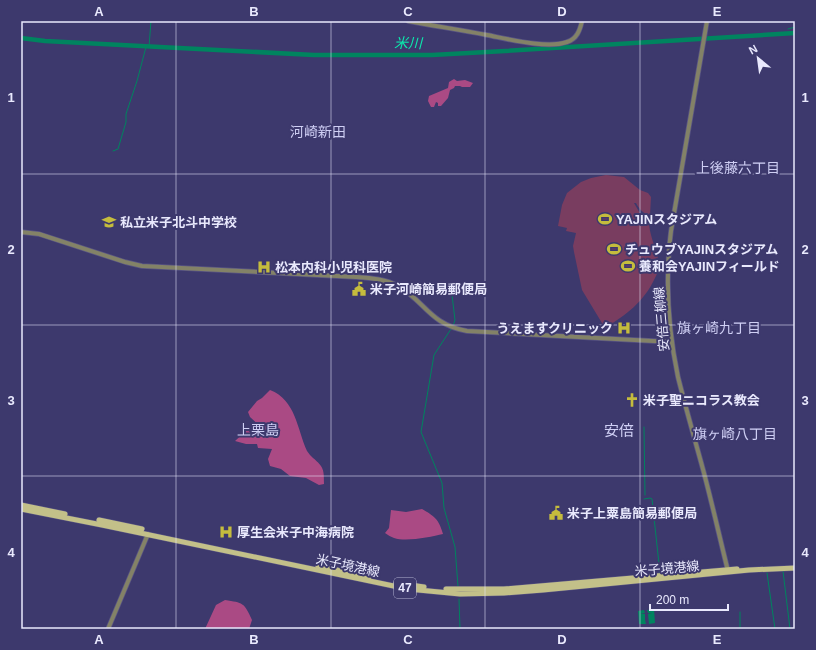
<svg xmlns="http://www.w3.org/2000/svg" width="816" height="650" viewBox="0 0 816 650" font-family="Helvetica,'Noto Sans JP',sans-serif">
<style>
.green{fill:#793d60}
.forest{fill:#aa4a84}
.water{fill:#00845f}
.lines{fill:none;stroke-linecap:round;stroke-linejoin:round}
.stream{stroke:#00845f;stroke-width:1}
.river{stroke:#00845f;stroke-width:4.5}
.tertiary-casing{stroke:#595584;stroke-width:5.5}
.primary-casing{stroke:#595584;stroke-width:6}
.tertiary{stroke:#838267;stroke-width:4}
.primary{stroke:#c3c089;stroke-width:5}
.grid{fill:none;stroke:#e9e9fd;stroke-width:1;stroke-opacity:0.55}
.labels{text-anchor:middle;stroke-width:4;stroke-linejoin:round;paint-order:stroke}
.shield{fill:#3d396d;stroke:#b5b4d2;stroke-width:1}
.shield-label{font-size:12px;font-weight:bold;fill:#e9e9fd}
.poi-label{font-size:13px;font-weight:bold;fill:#e9e9fd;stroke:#3d396d;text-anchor:start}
.street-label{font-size:13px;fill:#e9e9fd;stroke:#3d396d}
.water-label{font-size:14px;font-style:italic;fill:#0bebad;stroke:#3d396d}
.neighbourhood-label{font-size:14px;fill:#cfcff4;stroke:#3d396d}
.quarter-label{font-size:15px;fill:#cfcff4;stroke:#3d396d}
.neatline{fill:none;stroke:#e9e9fd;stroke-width:1.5}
.grid-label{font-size:13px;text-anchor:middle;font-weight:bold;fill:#e9e9fd}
</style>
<rect width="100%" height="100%" fill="#3d396d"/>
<path class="green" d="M606,175L624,177L640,190L648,193L651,197L650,216C644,214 639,209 636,203H634L641,215L649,221C649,236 657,249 659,264C660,269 657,274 655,278C644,302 626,315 605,328L582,290L574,252L573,246L576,233L566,231L567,228L558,226L562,205L567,193L581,182L591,178Z"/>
<g class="forest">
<polygon points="454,79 457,81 465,80 473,83 470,87 462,87 460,86 455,86 454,88 450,90 448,98 441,106 438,106 438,103 436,102 434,107 431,107 428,101 429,96 448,88 449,82"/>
<path d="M270,390C296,400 297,429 307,451C309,454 311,456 313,458C324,467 324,470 324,484L319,485L306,478L290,476L281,469L270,466L268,459L272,449L258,448L257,444H246L235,441L247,430L256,436L261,427L250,417L248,412L257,401L262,398Z"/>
<path d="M422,509C434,516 439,519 443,534C431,537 406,542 394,538C391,537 388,535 385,533L389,528L391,510L406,512Z"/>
<path d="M225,600C243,603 244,602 252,620L249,629H205L216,605Z"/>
</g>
<g class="water">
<polygon points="654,609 655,623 649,624 648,614 652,613 648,613 647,610"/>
<polygon points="644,610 645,613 640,614 645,614 645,620 641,621 645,620 646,624 639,624 638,611"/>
</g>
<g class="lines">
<g class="stream">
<polyline points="788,29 795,27"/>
<polyline points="149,47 151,21"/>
<polyline points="113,151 118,149 126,122 126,114 137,81 146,47"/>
<polyline points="453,326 455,320 452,295 453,292"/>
<polyline points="451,329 434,355 421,432 442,483 444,508 455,547 458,586"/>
<polyline points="644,427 645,495"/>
<polyline points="644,499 650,498 652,499 660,573"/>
<polyline points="783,571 790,629"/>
<polyline points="767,573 775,629"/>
<polyline points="459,599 460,629"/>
<polyline points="740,612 740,629"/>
</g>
<polyline class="river" points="21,38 45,41 314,55 432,55 505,51 795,33"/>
<defs>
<g id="tertiary">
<path d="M408,21C435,26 461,30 487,35C508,39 547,49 567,42C577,39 580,30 582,21"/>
<path d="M707,21L671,231C665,279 668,329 678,377C685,405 693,433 701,462C711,498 719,535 728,571"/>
<path d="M21,232L39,234L125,262L142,266L356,277C370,278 385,279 398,286C426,302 429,324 467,331L672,342"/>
<polyline points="108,629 148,534"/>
</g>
<g id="primary">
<polyline points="21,505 65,514"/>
<polyline points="21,509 102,525 408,589 460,594 504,593 543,590 749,570 795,568"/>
<polyline points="99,520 142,529"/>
<polyline points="318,566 369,577"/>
<polyline points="396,583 424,587"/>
<polyline points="446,589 504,589 737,569"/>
</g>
</defs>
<use href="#tertiary" class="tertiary-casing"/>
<use href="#primary" class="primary-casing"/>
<use href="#tertiary" class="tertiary"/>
<use href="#primary" class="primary"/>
</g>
<path class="grid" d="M176,21V629M331,21V629M485,21V629M640,21V629M21,174H795M21,325H795M21,476H795"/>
<defs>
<symbol id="stadium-bare" viewBox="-9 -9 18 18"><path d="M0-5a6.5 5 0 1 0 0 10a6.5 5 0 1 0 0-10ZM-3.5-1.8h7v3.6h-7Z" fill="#c5bc3d" stroke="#3d396d" stroke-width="2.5" paint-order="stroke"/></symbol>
<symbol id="school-bare" viewBox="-9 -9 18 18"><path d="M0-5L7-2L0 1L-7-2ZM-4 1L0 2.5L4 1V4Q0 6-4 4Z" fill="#c5bc3d" stroke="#3d396d" stroke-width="2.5" paint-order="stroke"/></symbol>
<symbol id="hospital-bare" viewBox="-9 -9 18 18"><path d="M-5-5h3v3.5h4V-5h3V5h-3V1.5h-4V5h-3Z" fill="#c5bc3d" stroke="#3d396d" stroke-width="2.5" paint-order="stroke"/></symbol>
<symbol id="civic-bare" viewBox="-9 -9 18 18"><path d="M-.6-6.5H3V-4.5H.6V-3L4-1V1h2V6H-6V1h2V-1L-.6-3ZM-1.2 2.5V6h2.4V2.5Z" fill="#c5bc3d" stroke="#3d396d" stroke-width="2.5" paint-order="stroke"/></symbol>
<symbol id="church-bare" viewBox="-9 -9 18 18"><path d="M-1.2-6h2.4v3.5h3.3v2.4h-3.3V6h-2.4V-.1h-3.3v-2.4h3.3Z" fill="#c5bc3d" stroke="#3d396d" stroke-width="2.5" paint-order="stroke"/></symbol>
</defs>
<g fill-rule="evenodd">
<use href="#stadium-bare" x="595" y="209" width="20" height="20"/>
<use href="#school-bare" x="99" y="212" width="20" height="20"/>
<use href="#stadium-bare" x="604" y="239" width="20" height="20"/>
<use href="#stadium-bare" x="618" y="256" width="20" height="20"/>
<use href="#hospital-bare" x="254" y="257" width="20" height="20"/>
<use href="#civic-bare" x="349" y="279" width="20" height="20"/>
<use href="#hospital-bare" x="614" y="318" width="20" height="20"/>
<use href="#church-bare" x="622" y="390" width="20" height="20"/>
<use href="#civic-bare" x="546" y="503" width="20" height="20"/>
<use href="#hospital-bare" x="216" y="522" width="20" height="20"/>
</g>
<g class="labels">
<rect class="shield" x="394" y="578" width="22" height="20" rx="3"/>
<g class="shield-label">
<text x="405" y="592">47</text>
</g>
<g class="poi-label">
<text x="616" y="224">YAJINスタジアム</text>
<text x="120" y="227">私立米子北斗中学校</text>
<text x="625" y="254">チュウブYAJINスタジアム</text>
<text x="639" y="271">養和会YAJINフィールド</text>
<text x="275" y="272">松本内科小児科医院</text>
<text x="370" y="294">米子河崎簡易郵便局</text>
<text x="613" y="333" text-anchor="end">うえますクリニック</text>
<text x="643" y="405">米子聖ニコラス教会</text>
<text x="567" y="518">米子上粟島簡易郵便局</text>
<text x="237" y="537">厚生会米子中海病院</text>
</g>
<g class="street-label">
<text transform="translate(661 319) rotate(-95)" y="5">安倍三柳線</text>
<text transform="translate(348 565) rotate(12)" y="5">米子境港線</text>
<text transform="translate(667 568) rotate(-5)" y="5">米子境港線</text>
</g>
<g class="water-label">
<text transform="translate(408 43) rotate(1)" y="5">米川</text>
</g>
<g class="neighbourhood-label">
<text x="318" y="137">河崎新田</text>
<text x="738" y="173">上後藤六丁目</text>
<text x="719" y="333">旗ヶ崎九丁目</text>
<text x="258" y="435">上栗島</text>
<text x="735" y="439">旗ヶ崎八丁目</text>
</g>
<g class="quarter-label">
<text x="619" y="436">安倍</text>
</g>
</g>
<rect width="816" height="650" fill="none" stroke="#3d396d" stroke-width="44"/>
<g transform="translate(758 58) rotate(331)" stroke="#3d396d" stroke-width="3" paint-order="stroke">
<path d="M0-3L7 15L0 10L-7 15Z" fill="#e9e9fd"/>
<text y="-6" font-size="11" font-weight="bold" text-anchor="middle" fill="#e9e9fd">N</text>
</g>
<path d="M650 604v6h78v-6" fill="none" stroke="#e9e9fd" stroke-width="2"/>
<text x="656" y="604" font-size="12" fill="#e9e9fd" stroke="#3d396d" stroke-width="3" paint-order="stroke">200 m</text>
<rect x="22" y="22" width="772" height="606" class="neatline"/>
<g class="grid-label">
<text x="99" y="16">A</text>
<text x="254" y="16">B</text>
<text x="408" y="16">C</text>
<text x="562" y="16">D</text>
<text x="717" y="16">E</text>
<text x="11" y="102">1</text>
<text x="805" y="102">1</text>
<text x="11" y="254">2</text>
<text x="805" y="254">2</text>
<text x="11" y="405">3</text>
<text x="805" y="405">3</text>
<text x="11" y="557">4</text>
<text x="805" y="557">4</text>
<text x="99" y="644">A</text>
<text x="254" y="644">B</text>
<text x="408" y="644">C</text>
<text x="562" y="644">D</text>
<text x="717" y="644">E</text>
</g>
</svg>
